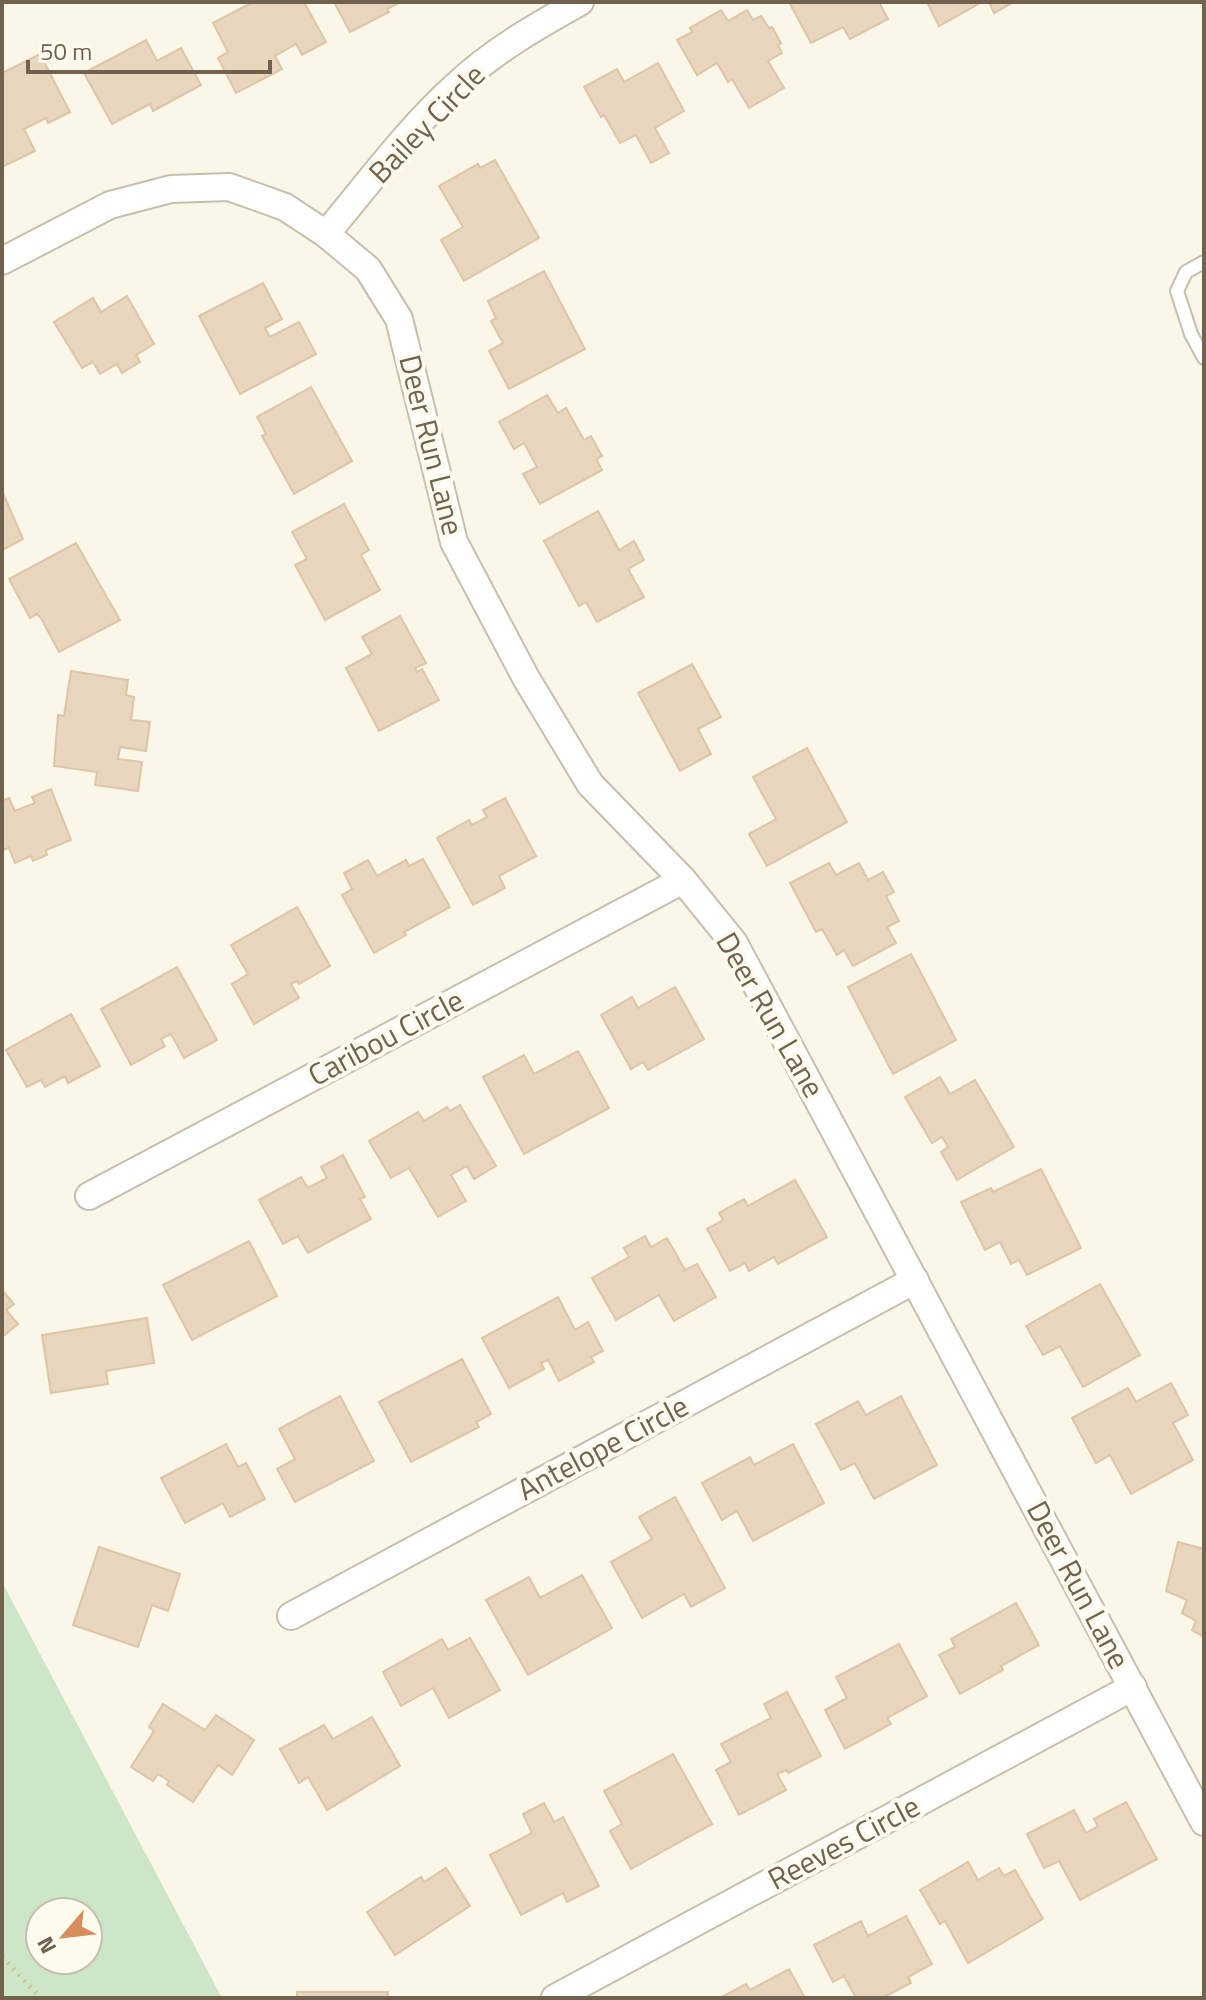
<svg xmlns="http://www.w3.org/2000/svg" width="1206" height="2000" viewBox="0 0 1206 2000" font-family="'Titillium Web',sans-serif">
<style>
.green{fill:#cee6c8;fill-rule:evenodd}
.building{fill:#e8d6be;stroke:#ddc5a5;stroke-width:2}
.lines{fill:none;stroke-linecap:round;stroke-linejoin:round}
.lane-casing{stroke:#c8bead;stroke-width:16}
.street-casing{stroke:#c8bead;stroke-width:30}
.path{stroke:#d1bfa6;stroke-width:5;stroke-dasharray:2 6;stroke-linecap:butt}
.lane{stroke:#fff;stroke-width:12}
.street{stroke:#fff;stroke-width:26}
.labels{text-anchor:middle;stroke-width:8;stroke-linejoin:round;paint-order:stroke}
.street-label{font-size:30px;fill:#71614f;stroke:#fdfaee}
</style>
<rect width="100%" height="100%" fill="#faf6e8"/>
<path class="green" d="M2,1582L222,1998H2ZM40,1912H88V1960H40Z"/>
<g class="building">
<polygon points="253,2 304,2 326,42 302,55 296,44 275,56 282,69 236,93 218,58 228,52 213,23"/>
<polygon points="334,2 400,2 387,9 389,12 350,32"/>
<polygon points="789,2 879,2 888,19 850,39 843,27 811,43"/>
<polygon points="927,2 982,2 939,26"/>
<polygon points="989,2 1014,2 994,13"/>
<polygon points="721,10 728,21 747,10 753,20 761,16 769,28 772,27 781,43 778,45 782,53 768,61 784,88 749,108 732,79 728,82 717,63 697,75 677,40 692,32 690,28"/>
<polygon points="146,40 157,61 181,48 201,85 153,111 150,104 112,124 84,73"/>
<polygon points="40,54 70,112 48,123 46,118 24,129 35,151 2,167 2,73"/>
<polygon points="658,63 684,111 655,128 669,153 651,163 636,135 620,143 604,115 601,117 584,87 617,69 624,82"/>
<polygon points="495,160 539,238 464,281 441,240 463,227 439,186 478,164 480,168"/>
<polygon points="544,271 585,349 509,389 489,351 503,343 491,321 496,318 488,301"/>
<polygon points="263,283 282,319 265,328 270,337 299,322 316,354 240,394 199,316"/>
<polygon points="127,296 154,344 136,355 140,362 122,373 117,364 100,374 93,362 82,368 54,322 93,298 101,312"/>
<polygon points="311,387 352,461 294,494 262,436 266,434 257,417"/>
<polygon points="547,395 558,413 566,408 584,440 591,436 602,456 596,459 602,470 540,504 523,474 537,467 524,443 514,449 499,422"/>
<polygon points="2,491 23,539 2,550"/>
<polygon points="344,504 369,550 361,555 380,590 325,620 295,565 307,559 292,532"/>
<polygon points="598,511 619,550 634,541 644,560 628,569 644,597 597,622 586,602 579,606 544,541"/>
<polygon points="76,543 120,620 59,652 41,618 37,614 30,618 9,579"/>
<polygon points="400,616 426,663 415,668 417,672 422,669 439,700 379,731 346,668 372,654 362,637"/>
<polygon points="692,664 721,717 698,729 711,754 680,771 638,693"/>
<polygon points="71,671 128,680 126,695 134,697 131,720 150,722 146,751 120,747 118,759 142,762 138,791 95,785 97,772 54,766 58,715 64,716"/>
<polygon points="807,748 847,822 767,866 749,834 776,819 753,777"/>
<polygon points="51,789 71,840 46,850 47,855 33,861 31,856 15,863 9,848 2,850 2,801 9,798 15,811 35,803 32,797"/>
<polygon points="505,798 536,856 499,876 505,888 473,905 437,838 469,820 472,825 487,817 483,810"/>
<polygon points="423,859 450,907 404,932 406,935 374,953 342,895 352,889 344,873 368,860 377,876 406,860 409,866"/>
<polygon points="829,863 836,875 859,863 868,880 883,872 894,892 886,896 899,921 887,927 896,943 853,966 844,950 837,955 822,929 816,932 790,883"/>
<polygon points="297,907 330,966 299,984 297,981 291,984 299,998 254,1024 232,984 248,974 231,945"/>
<polygon points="911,954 956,1040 893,1074 848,987"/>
<polygon points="177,967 217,1040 184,1058 171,1034 161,1039 165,1046 131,1065 101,1009"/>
<polygon points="675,987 704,1039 648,1070 643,1062 631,1069 601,1015 632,997 638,1008"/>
<polygon points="71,1014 100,1066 68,1083 65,1076 45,1087 41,1080 27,1087 6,1050"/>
<polygon points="578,1051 609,1108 524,1154 483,1077 524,1055 534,1074"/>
<polygon points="940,1077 950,1094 975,1080 1014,1147 957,1180 941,1152 948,1147 942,1137 932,1143 905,1097"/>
<polygon points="460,1105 496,1166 474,1179 467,1166 451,1175 466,1201 438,1217 409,1168 391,1178 369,1141 418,1112 424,1121 447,1107 450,1111"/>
<polygon points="343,1155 365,1197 360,1199 371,1219 308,1253 298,1236 283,1244 259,1200 301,1177 308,1188 327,1178 321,1167"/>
<polygon points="1041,1169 1081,1248 1027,1275 1019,1260 1011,1264 1000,1242 985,1250 961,1202 991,1188 993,1192"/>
<polygon points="795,1180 827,1237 778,1264 774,1257 749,1271 745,1263 730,1271 707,1229 723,1220 719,1213 744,1199 748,1206"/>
<polygon points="645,1236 651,1247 667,1238 685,1270 697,1264 716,1297 674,1321 659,1295 616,1320 592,1278 629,1257 624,1248"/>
<polygon points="249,1241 277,1296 192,1340 163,1285"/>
<polygon points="1100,1284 1140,1355 1083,1387 1060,1346 1043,1355 1026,1326"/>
<polygon points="2,1290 14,1304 6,1310 18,1324 2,1337"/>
<polygon points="558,1297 575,1330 588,1322 603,1351 591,1357 594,1362 559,1381 548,1360 541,1363 544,1369 509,1388 482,1338"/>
<polygon points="147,1318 154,1363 106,1371 108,1384 51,1393 42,1335"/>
<polygon points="462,1359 491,1414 476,1422 479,1427 411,1462 379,1402"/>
<polygon points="1171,1383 1188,1415 1173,1423 1193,1460 1131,1494 1110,1455 1096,1463 1072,1418 1128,1388 1136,1402"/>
<polygon points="340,1396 374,1461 295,1502 277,1469 295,1459 279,1429"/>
<polygon points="901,1396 937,1465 874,1499 855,1463 841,1470 816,1424 858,1401 866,1415"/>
<polygon points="226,1444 238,1467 246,1463 265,1499 230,1517 223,1503 185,1523 161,1478"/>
<polygon points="793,1444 824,1503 753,1541 737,1511 722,1520 702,1483 750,1457 754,1465"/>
<polygon points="675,1497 725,1588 691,1607 684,1594 642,1618 611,1562 652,1539 639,1517"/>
<polygon points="1178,1542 1204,1549 1204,1637 1192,1630 1196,1621 1182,1613 1187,1600 1166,1591"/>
<polygon points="99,1547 180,1574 168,1611 152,1605 138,1647 73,1625"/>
<polygon points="582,1575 612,1628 528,1675 486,1600 529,1577 540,1598"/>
<polygon points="1016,1603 1039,1645 1001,1666 1003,1670 960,1694 939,1655 955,1647 951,1639"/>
<polygon points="470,1638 500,1690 449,1718 433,1688 401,1706 383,1672 442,1639 448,1650"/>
<polygon points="899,1644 927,1696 887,1718 891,1724 845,1749 825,1710 847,1698 836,1677"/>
<polygon points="787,1692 821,1756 788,1773 786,1770 777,1774 786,1790 739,1815 716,1770 731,1762 721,1744 771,1718 764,1704"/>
<polygon points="163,1704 205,1730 216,1715 254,1740 232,1775 218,1765 193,1802 167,1785 169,1781 158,1774 153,1781 131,1767 154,1731 149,1727"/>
<polygon points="372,1717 400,1766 327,1810 308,1777 299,1783 280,1749 324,1725 333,1739"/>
<polygon points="673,1754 712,1824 631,1869 610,1831 622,1824 604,1791"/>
<polygon points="1126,1802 1157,1859 1080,1900 1059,1861 1044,1868 1027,1834 1074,1810 1086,1833 1098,1826 1094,1819"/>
<polygon points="544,1803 554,1822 563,1817 599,1886 567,1902 563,1893 521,1915 490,1855 532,1833 523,1814"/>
<polygon points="968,1862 978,1880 999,1868 1004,1876 1015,1870 1043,1919 968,1963 945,1921 940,1924 920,1890"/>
<polygon points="446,1868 470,1906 395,1955 367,1912 421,1877 424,1882"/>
<polygon points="906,1916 932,1964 908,1977 911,1983 882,1998 856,1998 844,1976 833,1982 814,1945 861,1921 868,1936"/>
<polygon points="789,1969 805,1998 720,1998 746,1984 750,1990"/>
<rect x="297" y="1992" width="91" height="6"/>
</g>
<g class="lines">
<defs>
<polyline id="lane" points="1204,262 1186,272 1177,291 1191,334 1204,358"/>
<g id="street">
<path d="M326,234C368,184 408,129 457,85C493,51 537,26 580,2"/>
<polyline points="2,261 110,205 171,189 229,187 285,207 326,234 368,269 399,319 454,542 526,678 590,784 683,880 734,943 1204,1822"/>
<polyline points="89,1196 683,880"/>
<polyline points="291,1616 915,1280"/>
<polyline points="555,1998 1133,1687"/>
</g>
</defs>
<use href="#lane" class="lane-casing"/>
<use href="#street" class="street-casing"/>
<polyline class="path" points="2,1957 41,1998"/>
<use href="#lane" class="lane"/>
<use href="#street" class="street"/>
</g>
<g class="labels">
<g class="street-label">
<text transform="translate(427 124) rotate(-46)" y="10">Bailey Circle</text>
<text transform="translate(431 445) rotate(76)" y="10">Deer Run Lane</text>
<text transform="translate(770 1015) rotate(60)" y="10">Deer Run Lane</text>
<text transform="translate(386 1038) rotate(-28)" y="10">Caribou Circle</text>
<text transform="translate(603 1448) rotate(-28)" y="10">Antelope Circle</text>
<text transform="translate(1078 1585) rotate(62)" y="10">Deer Run Lane</text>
<text transform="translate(844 1843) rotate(-28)" y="10">Reeves Circle</text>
</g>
</g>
<rect width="1206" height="2000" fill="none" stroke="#71614f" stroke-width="8"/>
<g transform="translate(64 1936) rotate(242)"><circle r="38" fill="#fdfaee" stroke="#c5bdae" stroke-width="2"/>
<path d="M0-6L14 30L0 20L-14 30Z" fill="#d78d5b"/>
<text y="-12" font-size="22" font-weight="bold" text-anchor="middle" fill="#71614f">N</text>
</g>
<path d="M28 60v12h242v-12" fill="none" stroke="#71614f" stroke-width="4"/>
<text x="40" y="60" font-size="24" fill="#71614f" stroke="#fdfaee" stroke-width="6" paint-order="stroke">50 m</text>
</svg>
